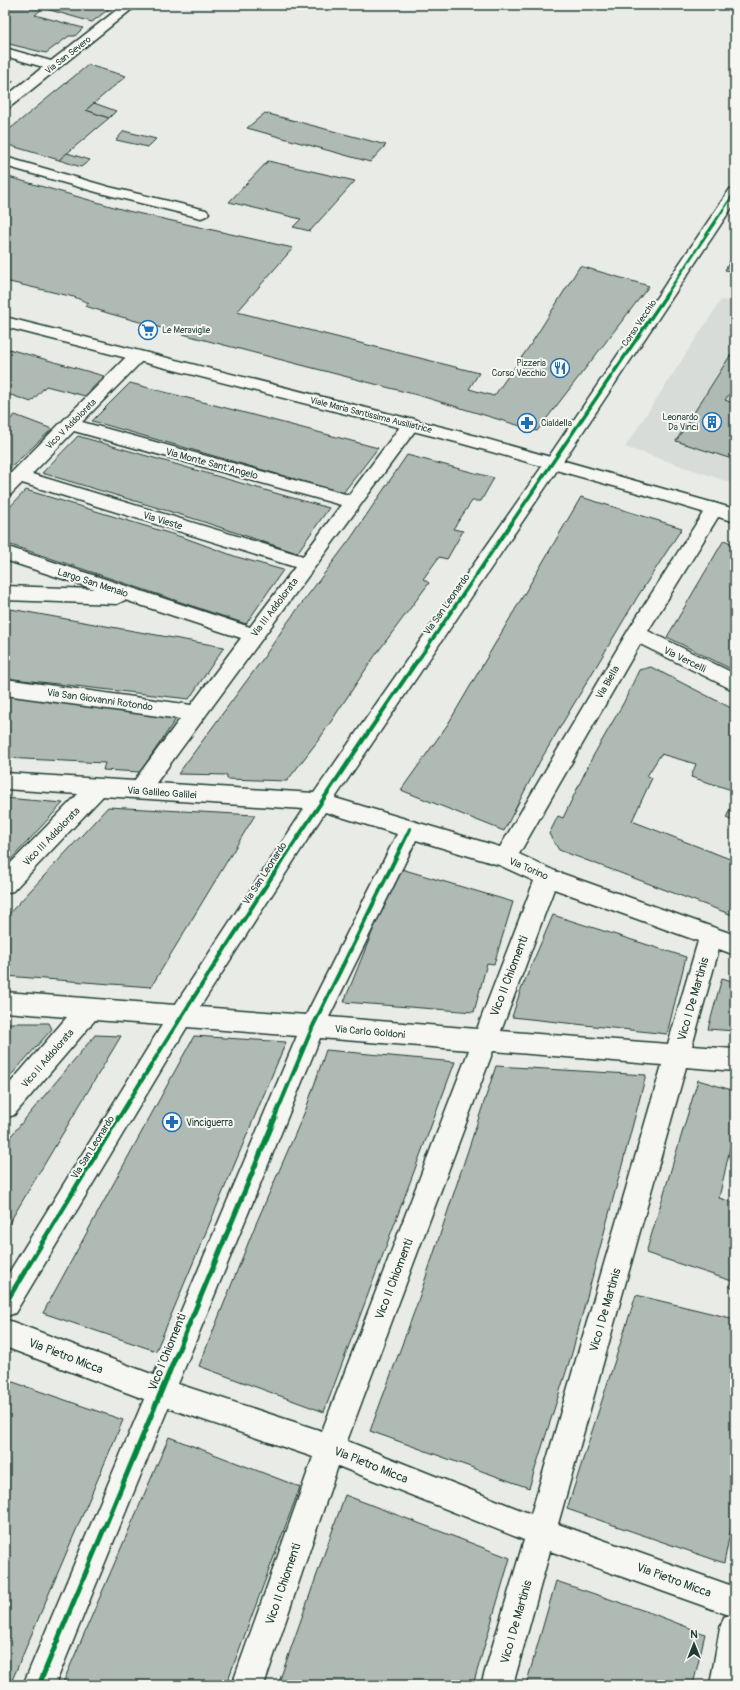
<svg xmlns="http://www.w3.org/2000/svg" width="740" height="1690" viewBox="0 0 740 1690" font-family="Pangolin,sans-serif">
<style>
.built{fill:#d8dcd8}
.building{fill:#b0bab5;stroke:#1f3d34}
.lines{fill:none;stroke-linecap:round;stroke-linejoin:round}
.minor-casing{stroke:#1f3d34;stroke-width:3}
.major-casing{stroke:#1f3d34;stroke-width:3}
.minor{fill:#f6f6f2;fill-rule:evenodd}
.major{fill:#f6f6f2;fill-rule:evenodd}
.cycleway-far3-casing{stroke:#f6f6f2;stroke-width:4}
.cycleway-far2-casing{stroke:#f6f6f2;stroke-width:5.5}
.cycleway-far1-casing{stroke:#f6f6f2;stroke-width:6}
.cycleway-casing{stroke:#f6f6f2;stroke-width:8}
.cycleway-far3{stroke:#00873e;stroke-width:2.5}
.cycleway-far2{stroke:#00873e;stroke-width:3.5}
.cycleway-far1{stroke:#00873e;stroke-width:4}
.cycleway{stroke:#00873e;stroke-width:5}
.labels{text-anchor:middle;stroke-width:4;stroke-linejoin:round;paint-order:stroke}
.far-street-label{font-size:9px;fill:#1f3d34;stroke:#f6f6f2}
.far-poi-label{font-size:9px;fill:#1f3d34;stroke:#f6f6f2;text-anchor:start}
.street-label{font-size:10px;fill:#1f3d34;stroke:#f6f6f2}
.poi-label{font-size:10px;fill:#1f3d34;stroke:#f6f6f2;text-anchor:start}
.near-street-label{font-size:12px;fill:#1f3d34;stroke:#f6f6f2}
</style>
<rect width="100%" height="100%" fill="#e9ebe7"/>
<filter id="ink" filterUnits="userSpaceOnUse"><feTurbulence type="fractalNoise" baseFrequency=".025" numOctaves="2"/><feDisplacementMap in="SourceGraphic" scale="8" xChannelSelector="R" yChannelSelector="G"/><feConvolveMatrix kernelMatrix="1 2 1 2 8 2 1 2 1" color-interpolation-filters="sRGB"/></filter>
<g filter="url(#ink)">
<polygon class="built" points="721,300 735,303 735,484 625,447"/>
<g class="building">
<polygon points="5,5 114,5 92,22 43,8 35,15 83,28 75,36 69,36 46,53 5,43"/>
<polygon points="88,65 126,76 86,110 109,118 59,160 5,144 5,133"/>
<polygon points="5,79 14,81 5,89"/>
<polygon points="94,103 116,111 109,118 86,110"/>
<polygon points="265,113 386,145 370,162 247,128"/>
<polygon points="124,131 156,139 148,147 116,140"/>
<polygon points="67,153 90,160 81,167 59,160"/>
<polygon points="268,161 355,181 310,231 293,227 301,219 229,202"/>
<polygon points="5,176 128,211 293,248 237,312 479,373 469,389 494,396 531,344 580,266 649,286 537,431 421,396 201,339 111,314 85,306 89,303 74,297 5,281"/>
<polygon points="735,252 735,272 725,270"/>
<polygon points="5,348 104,376 85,396 46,386 31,402 11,395 5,401"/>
<polygon points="735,348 735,386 725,400 735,404 735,460 676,441"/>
<polygon points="130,383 295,426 378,448 343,493 92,421"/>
<polygon points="15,415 52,429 5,473 5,424"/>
<polygon points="78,436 282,495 329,508 297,553 198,520 42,473"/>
<polygon points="407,455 494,478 481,501 472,501 453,529 463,531 447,559 439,557 423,579 429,583 374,657 320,738 287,781 227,779 227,775 178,774 262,660 287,623 351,538"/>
<polygon points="26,490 185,538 237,557 283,570 246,624 5,543 5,512"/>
<polygon points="581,497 682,528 638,596 540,761 504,831 401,790 448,724"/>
<polygon points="724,540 735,545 735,671 667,637"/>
<polygon points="5,608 55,617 224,647 189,699 5,678"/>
<polygon points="651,667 735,710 735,791 691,777 696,764 661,754 647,776 652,778 632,821 735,861 735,916 559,850 549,834 558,816 563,818 592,758 624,702 639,670"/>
<polygon points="5,695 37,698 176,719 140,772 103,770 105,763 5,758"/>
<polygon points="5,798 63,803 5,866"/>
<polygon points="735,798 735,822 726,818"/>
<polygon points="108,807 255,815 151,987 5,976 5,918"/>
<polygon points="398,868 513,902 494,964 487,963 474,1012 344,1002"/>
<polygon points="553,915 686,957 667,1034 512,1017 520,992"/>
<polygon points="722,978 735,982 735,1031 708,1029"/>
<polygon points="5,1023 49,1023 52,1029 5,1082"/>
<polygon points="95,1035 121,1036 5,1230 5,1143"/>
<polygon points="194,1036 286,1042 156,1351 43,1313"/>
<polygon points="326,1050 455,1062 324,1412 199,1366 255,1226 306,1109"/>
<polygon points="496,1066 646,1075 572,1353 529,1488 370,1431 416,1307"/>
<polygon points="698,1080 735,1091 735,1140 732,1139 719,1198 735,1203 735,1289 730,1287 732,1281 646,1253"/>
<polygon points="636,1295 735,1319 735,1508 724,1563 567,1509"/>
<polygon points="10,1381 123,1420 10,1685 5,1685 5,1390"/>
<polygon points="169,1437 300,1487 226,1685 62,1685"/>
<polygon points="345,1495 510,1558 473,1685 278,1685"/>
<polygon points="556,1581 651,1613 705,1634 693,1685 526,1685"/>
</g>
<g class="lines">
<defs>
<g id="minor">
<polygon points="123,5 137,5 10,107 5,108 5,97 43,67 5,56 5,48 51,61"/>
<polygon points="5,157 109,187 206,210 209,213 206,216 201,218 100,193 5,166"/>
<path d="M735,188V203L560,466L335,798L500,847L629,629L708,505L714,503L720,505L723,509L648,631L735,674V691L640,644L519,854L555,871L735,935V955L719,949L692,1046L735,1049V1071L686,1067L558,1524L735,1587V1685H710L720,1628L724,1617L729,1615L550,1551L513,1685H481L524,1540L338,1466L264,1685H232L313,1457L168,1408L55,1685H23L144,1399L5,1347V1319L154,1375L297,1036L187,1027L15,1313L5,1317V1279L162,1025L95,1020L14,1115L5,1118V1089L67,1017L5,1012V992L175,1005L304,809L103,796L13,891L5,893V869L78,794L5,789V773L134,781L180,719L5,695V679L191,705L241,638L125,600L117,604L5,600V586L94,589L5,560V546L250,627L295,567L22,483L11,494L5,496V479L130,353L136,352L142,353L144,357L142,361L82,422L349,495L405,420L411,418L417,420L420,424L417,428L156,783L314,793L548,458L730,189ZM74,431L341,505L303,556L32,474ZM325,812L397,834L306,1015L200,1007ZM416,840L499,865L534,881L477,1029L329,1017ZM554,889L698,941L668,1044L501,1031ZM320,1038L469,1050L322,1431L178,1384ZM493,1051L662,1065L531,1514L347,1441Z"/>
</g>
<polygon id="major" points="5,317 458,431 735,509 735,522 649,496 456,442 5,327"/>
</defs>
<use href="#minor" class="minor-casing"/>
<use href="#major" class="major-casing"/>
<use href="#minor" class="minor"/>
<use href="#major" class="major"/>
<defs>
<polyline id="cycleway-far3" points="666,295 735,192"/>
<polyline id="cycleway-far2" points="417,662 667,294"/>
<g id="cycleway-far1">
<path d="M118,1119C213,963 314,811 417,661"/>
<polyline points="274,1119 313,1026 410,829"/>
</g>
<g id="cycleway">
<polyline points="5,1304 118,1118"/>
<polyline points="39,1685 275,1118"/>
</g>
</defs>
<use href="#cycleway-far3" class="cycleway-far3-casing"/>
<use href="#cycleway-far2" class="cycleway-far2-casing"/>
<use href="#cycleway-far1" class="cycleway-far1-casing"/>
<use href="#cycleway" class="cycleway-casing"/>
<use href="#cycleway-far3" class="cycleway-far3"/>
<use href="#cycleway-far2" class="cycleway-far2"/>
<use href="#cycleway-far1" class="cycleway-far1"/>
<use href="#cycleway" class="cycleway"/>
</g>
</g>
<defs>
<symbol id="supermarket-ring" viewBox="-11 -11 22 22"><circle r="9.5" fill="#f6f6f2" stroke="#1f6fb2" stroke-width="1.5"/><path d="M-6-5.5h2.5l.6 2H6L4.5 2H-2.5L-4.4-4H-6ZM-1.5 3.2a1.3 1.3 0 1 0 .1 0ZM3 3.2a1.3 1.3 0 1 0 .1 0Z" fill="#1f6fb2"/></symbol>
<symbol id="restaurant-ring" viewBox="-11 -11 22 22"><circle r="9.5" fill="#f6f6f2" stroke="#1f6fb2" stroke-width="1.5"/><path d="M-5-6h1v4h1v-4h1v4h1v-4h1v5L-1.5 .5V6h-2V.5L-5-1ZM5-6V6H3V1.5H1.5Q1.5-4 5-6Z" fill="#1f6fb2"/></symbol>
<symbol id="building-ring" viewBox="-11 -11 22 22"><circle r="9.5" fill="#f6f6f2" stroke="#1f6fb2" stroke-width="1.5"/><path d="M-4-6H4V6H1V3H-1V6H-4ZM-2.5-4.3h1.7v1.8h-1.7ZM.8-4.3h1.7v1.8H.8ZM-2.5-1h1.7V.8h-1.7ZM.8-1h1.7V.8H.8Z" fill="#1f6fb2"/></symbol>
<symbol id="pharmacy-ring" viewBox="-11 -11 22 22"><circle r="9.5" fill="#f6f6f2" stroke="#1f6fb2" stroke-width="1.5"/><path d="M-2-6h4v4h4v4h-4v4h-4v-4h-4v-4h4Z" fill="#1f6fb2"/></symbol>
</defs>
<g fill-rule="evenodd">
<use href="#supermarket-ring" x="137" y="319" width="22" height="22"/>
<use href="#restaurant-ring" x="549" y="357" width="22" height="22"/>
<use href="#building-ring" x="701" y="411" width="22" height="22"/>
<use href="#pharmacy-ring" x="516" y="412" width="22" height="22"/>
<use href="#pharmacy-ring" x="161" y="1111" width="22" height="22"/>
</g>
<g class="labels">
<g class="far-street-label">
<text transform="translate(68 55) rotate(-38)" y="3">Via San Severo</text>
<text transform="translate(639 323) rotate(-56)" y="3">Corso Vecchio</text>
<text transform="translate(371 415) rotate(14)" y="3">Viale Maria Santissima Ausiliatrice</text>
<text transform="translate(71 424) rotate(-45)" y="3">Vico V Addolorata</text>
</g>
<g class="far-poi-label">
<text x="162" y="333">Le Meraviglie</text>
<text x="546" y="366" text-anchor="end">Pizzeria<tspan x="546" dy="10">Corso Vecchio</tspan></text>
<text x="698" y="420" text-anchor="end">Leonardo<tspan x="698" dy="10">Da Vinci</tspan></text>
<text x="541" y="426">Cialdella</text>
</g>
<g class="street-label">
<text transform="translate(212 463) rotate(15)" y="4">Via Monte Sant'Angelo</text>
<text transform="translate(163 520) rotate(17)" y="4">Via Vieste</text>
<text transform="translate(93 582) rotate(18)" y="4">Largo San Menaio</text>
<text transform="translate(446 604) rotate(-55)" y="4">Via San Leonardo</text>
<text transform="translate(274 607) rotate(-53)" y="4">Via III Addolorata</text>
<text transform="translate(685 659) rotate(26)" y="4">Via Vercelli</text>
<text transform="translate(607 682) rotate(-60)" y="4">Via Biella</text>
<text transform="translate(100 699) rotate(8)" y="4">Via San Giovanni Rotondo</text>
<text transform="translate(162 792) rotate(4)" y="4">Via Galileo Galilei</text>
<text transform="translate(51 836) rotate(-46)" y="4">Vico III Addolorata</text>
<text transform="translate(529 868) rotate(23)" y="4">Via Torino</text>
<text transform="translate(264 873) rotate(-57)" y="4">Via San Leonardo</text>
<text transform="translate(370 1031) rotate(5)" y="4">Via Carlo Goldoni</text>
<text transform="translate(47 1058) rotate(-49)" y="4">Vico II Addolorata</text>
<text transform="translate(92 1147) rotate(-58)" y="4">Via San Leonardo</text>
</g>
<g class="poi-label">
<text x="186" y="1126">Vinciguerra</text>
</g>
<g class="near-street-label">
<text transform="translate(509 976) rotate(-69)" y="4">Vico II Chiomenti</text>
<text transform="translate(693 999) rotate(-74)" y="4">Vico I De Martinis</text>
<text transform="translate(394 1279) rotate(-69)" y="4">Vico II Chiomenti</text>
<text transform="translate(605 1310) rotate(-74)" y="4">Vico I De Martinis</text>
<text transform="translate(167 1352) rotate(-68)" y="4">Vico I Chiomenti</text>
<text transform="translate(66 1356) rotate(21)" y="4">Via Pietro Micca</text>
<text transform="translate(371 1465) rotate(22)" y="4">Via Pietro Micca</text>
<text transform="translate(674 1580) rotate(20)" y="4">Via Pietro Micca</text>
<text transform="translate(283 1584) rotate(-71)" y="4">Vico II Chiomenti</text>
<text transform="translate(516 1622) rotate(-74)" y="4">Vico I De Martinis</text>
</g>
</g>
<rect width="740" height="1690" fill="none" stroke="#f6f6f2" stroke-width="20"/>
<rect x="10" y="10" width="720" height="1670" fill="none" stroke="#1f3d34" stroke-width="1.5" filter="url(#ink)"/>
<g transform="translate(694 1644)" stroke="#f6f6f2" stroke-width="3" paint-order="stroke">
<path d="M0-3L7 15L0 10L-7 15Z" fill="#1f3d34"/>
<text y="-6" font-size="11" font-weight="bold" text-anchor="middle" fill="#1f3d34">N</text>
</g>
</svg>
